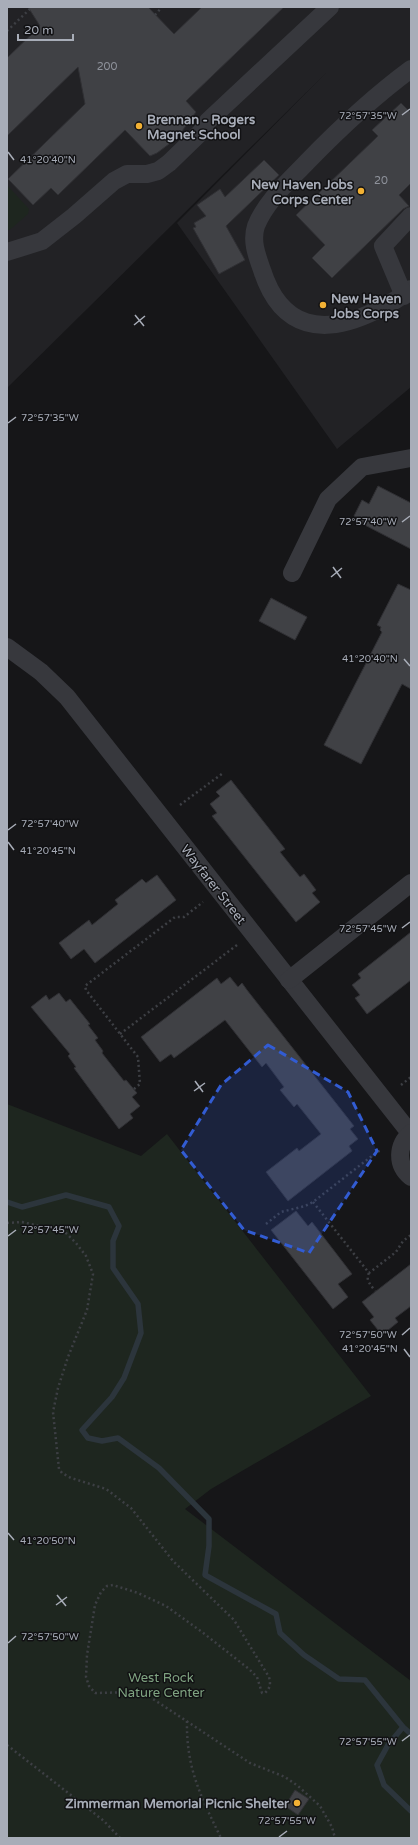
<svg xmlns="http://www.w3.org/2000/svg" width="418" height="1845" viewBox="0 0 418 1845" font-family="'Varela Round',sans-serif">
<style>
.built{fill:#222225}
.green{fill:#1e261f}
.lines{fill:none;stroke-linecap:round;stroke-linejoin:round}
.stream{stroke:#2c353c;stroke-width:5.5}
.building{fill:#404145;stroke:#303034}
.path{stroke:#3d3f44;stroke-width:2.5;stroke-dasharray:2 3;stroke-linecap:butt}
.minor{stroke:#37383d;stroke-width:18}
.marked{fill:#325cd3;fill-opacity:0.2;stroke:#325cd3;stroke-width:3;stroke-dasharray:8 5;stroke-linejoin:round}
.ticks{fill:none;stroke:#a8adb8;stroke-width:1.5}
.poi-dot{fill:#f2b134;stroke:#111113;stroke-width:1.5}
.labels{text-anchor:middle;stroke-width:3;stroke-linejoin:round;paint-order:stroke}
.number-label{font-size:11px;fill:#8e929b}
.poi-label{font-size:13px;font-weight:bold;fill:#a8adb8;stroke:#111113;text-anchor:start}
.street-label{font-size:13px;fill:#a8adb8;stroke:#111113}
.park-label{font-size:13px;fill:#7fa381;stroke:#111113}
.ticks-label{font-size:10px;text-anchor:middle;fill:#a8adb8;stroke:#111113;stroke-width:3;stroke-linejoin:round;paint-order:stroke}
</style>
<rect width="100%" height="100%" fill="#161618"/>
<polygon class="built" points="7,7 411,7 411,387 337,449 177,223 327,72 7,388"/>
<g class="green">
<polygon points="7,185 29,209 28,214 12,228 7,231"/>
<polygon points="7,1104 141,1156 167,1134 371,1396 211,1489 185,1509 411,1681 411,1838 7,1838"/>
</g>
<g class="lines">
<g class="stream">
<polyline points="7,1202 22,1207 66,1195 109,1207 119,1226 113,1241 113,1268 138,1304 141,1333 124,1378 112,1397 82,1430 88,1438 102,1441 118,1438 159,1468 209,1519 209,1546 205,1575 276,1614 280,1633 304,1655 339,1679 365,1680 403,1727 411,1734"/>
<polyline points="403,1727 388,1745 377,1765 384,1785 411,1811"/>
</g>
</g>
<g class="building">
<polygon points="28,7 148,7 174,34 202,7 284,7 186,101 196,112 177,138 157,153 150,156 125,130 58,195 51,188 33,205 8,179 85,104 78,67 7,136 7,58 40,26"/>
<polygon points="401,103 411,113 411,183 399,195 409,206 403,209 332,278 312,258 325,245 296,215 378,136 372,130"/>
<polygon points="264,160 279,175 226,226 245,260 219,274 193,228 196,227 194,223 206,216 197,205 220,189 225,197"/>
<polygon points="378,486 411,503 411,549 359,522 361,519 354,516 362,500 369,504"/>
<polygon points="398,584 411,590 411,689 402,684 361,764 324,745 382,632 380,630 381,627 377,625"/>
<polygon points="271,598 307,617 295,640 259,621"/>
<polygon points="231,780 285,849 280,852 300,877 304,874 316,890 312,893 320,902 296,922 212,816 217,813 210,804 220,796 216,792"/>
<polygon points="157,875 176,900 95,963 84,949 71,959 59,943 89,920 92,925 118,904 115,900 142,879 146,883"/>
<polygon points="411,932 411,980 367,1014 355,998 360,995 352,985 361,978 358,974"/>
<polygon points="230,977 238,987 242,983 247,990 354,1126 350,1129 358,1139 349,1146 352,1151 288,1201 266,1172 297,1148 299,1151 321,1134 297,1104 294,1107 280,1090 284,1087 266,1063 262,1067 225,1020 174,1058 171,1054 160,1062 141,1037 217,978 221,984"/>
<polygon points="59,993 66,1002 70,999 90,1024 88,1025 98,1038 95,1040 103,1051 102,1053 124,1081 126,1080 137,1093 132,1097 140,1106 130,1114 133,1118 119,1129 74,1068 76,1067 68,1056 70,1054 31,1007 46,995 49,1000"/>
<polygon points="296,1211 308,1226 312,1222 352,1274 338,1284 348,1297 333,1309 271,1230"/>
<polygon points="411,1264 411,1306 395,1318 398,1322 382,1335 370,1320 374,1317 362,1302"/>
<polygon points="295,1790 309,1799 298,1815 285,1806"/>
</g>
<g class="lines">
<g class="path">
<polyline points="155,15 162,7"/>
<polyline points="7,31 32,7"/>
<polyline points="180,805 223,773"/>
<polyline points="120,1034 237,945"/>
<polyline points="401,1085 411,1077"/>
<polyline points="134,1089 140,1084 138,1057 86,990 85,986 175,917 184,917 203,902"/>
<polyline points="313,1202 369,1273 396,1252 403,1241 411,1235"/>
<path d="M7,1223L22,1222L65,1232L76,1243L86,1256L93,1274L87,1310L68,1357L58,1388L53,1412L59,1469L62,1473L71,1478L106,1489L131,1508L173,1561L234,1620L269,1677C271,1685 270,1688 265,1693H262L257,1677L249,1669L202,1632L166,1606L138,1593L113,1585L107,1586L101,1592L95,1605L87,1655L86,1677L89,1686L95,1693L139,1692L150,1697L250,1763L285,1777L298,1786L320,1806L332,1827L335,1838"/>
<polyline points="266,1224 281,1212 305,1206 313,1202 377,1152 382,1150"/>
<path d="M369,1273C365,1280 371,1285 375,1291"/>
<path d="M187,1721C186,1768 201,1797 221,1838"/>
<polyline points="7,1745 104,1821 120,1838"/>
</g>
<g class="minor">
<path d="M411,69C373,97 339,129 307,162C289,181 266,201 256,226C251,241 257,256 262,270C281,330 324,336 375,311C388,305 400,298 411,289"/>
<polyline points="7,252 42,241 74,216 114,181 127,174 147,174 158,171 169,163 201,132 208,121 330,7"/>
<polyline points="404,296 383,246 411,216"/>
<polyline points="292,573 328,499 362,467 411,458"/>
<polyline points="7,647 41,672 67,697 410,1133"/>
<polyline points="289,980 411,883"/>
<path d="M411,1133C397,1145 396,1165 411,1177"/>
</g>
</g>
<path class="marked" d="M268,1045L348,1092L377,1151L309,1253L244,1230L181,1150L221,1085Z"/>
<path class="ticks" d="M402,115L410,109M8,152L14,160M135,315L144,326M134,325L145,316M8,423L16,417M402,522L410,516M333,567L341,578M331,577L342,568M404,659L410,666M8,830L16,824M8,842L14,850M402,928L410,922M195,1081L203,1092M194,1091L205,1083M8,1236L16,1230M402,1335L410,1328M404,1349L410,1357M8,1533L14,1540M57,1595L66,1606M56,1605L67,1597M8,1643L16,1636M402,1741L410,1735M279,1837L287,1831"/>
<g class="poi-dot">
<circle cx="139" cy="126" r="4"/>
<circle cx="361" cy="191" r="4"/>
<circle cx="323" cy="305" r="4"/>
<circle cx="297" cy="1803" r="4"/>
</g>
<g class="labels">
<g class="number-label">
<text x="107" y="70">200</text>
<text x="381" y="184">20</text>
</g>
<g class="poi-label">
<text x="147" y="124">Brennan - Rogers<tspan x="147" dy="15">Magnet School</tspan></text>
<text x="353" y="189" text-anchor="end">New Haven Jobs<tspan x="353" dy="15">Corps Center</tspan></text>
<text x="331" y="303">New Haven<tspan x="331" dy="15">Jobs Corps</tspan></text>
<text x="289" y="1808" text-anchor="end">Zimmerman Memorial Picnic Shelter</text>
</g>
<g class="street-label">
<text transform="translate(214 884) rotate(52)" y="5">Wayfarer Street</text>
</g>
<g class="park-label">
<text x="161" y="1682">West Rock<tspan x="161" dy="15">Nature Center</tspan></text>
</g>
</g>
<g class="ticks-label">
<text x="368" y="119">72°57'35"W</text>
<text x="48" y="163">41°20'40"N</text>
<text x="50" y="421">72°57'35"W</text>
<text x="368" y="525">72°57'40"W</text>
<text x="370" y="662">41°20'40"N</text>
<text x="50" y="827">72°57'40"W</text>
<text x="48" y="854">41°20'45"N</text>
<text x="368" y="932">72°57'45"W</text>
<text x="50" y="1233">72°57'45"W</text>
<text x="368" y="1338">72°57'50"W</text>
<text x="370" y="1352">41°20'45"N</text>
<text x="48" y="1544">41°20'50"N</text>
<text x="50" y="1640">72°57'50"W</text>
<text x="368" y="1745">72°57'55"W</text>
<text x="287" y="1824">72°57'55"W</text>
</g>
<rect width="418" height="1845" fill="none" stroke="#a8adb8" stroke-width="16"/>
<path d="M18 34v6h55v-6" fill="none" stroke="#a8adb8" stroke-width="2"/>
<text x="24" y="34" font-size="12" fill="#a8adb8" stroke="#111113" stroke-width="3" paint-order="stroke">20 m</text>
</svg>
